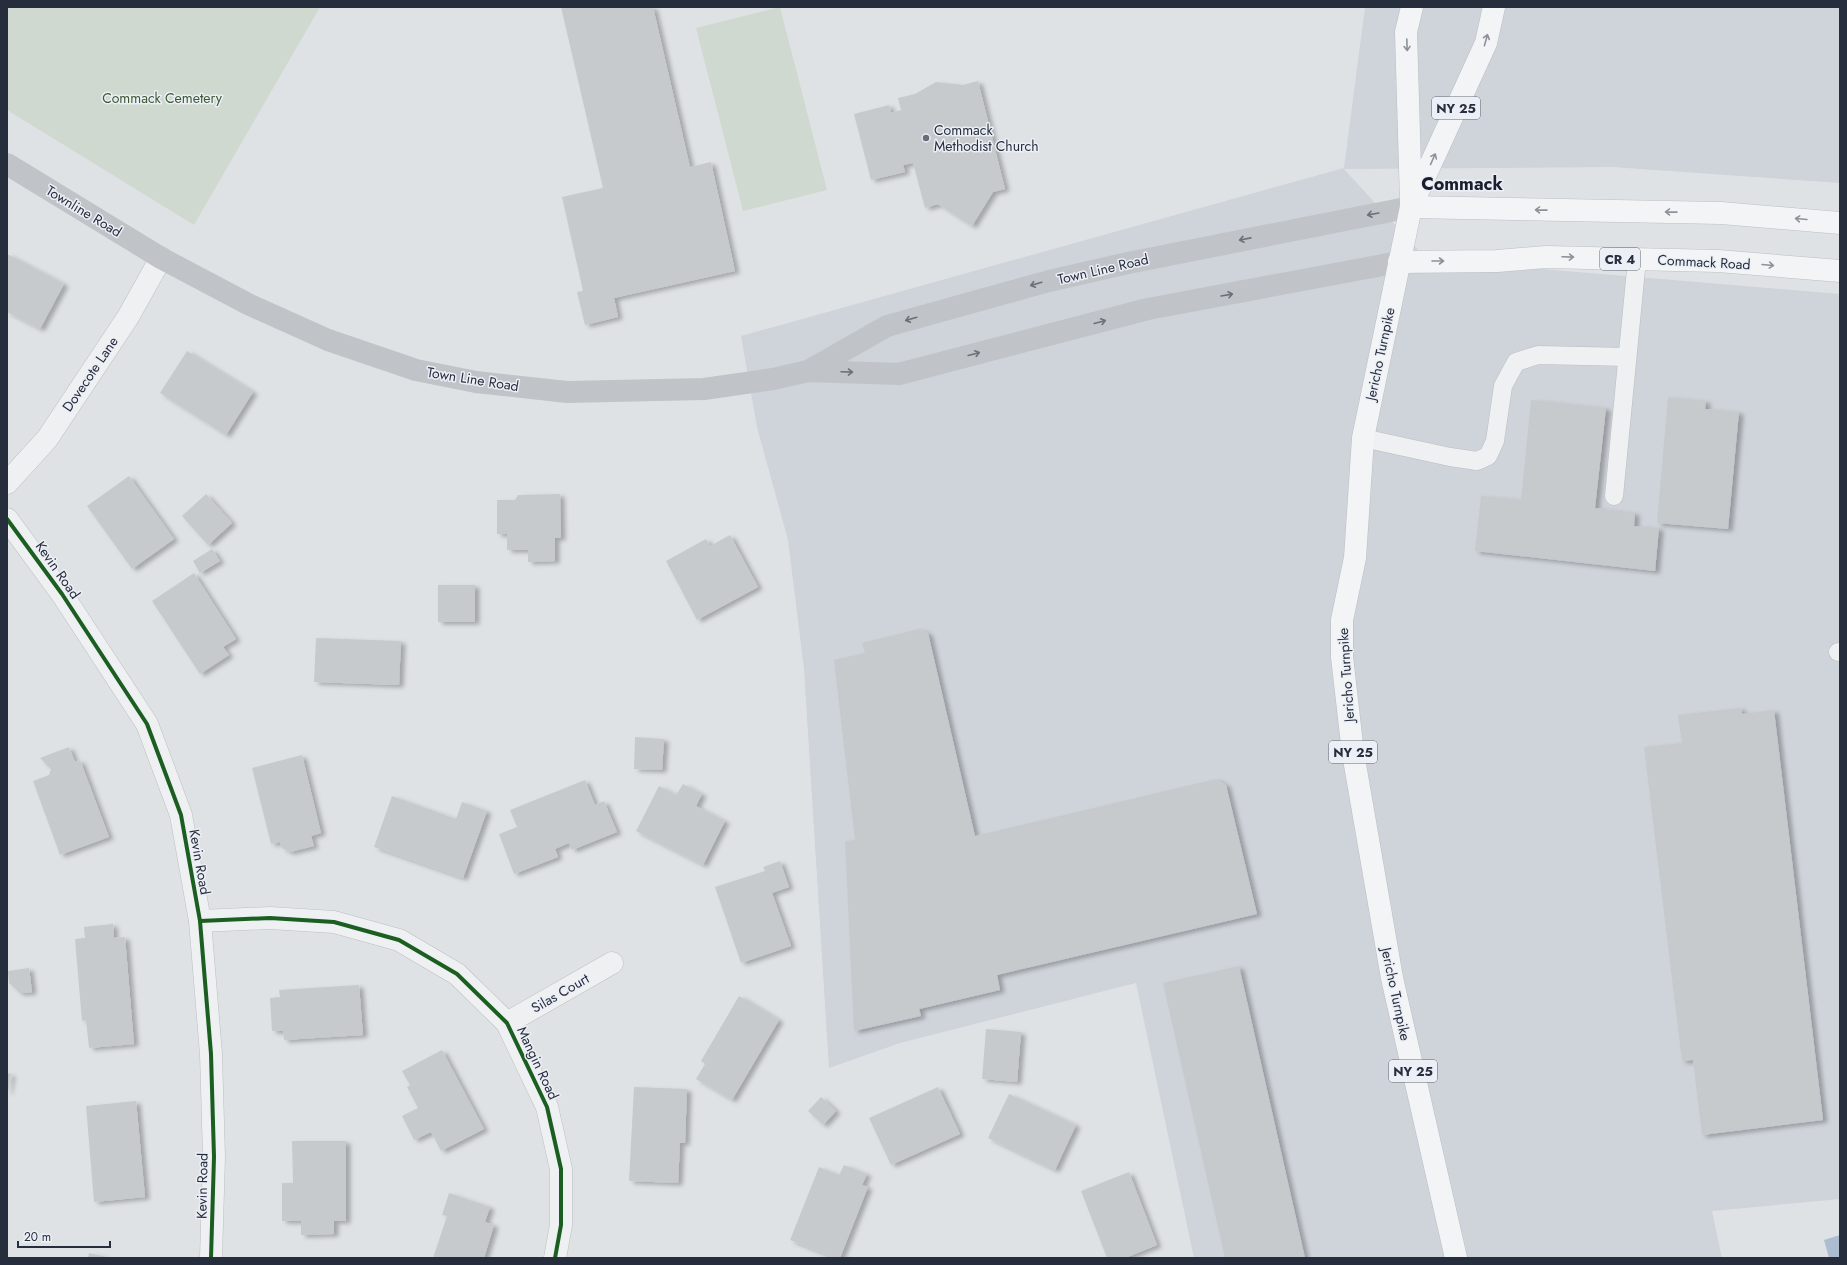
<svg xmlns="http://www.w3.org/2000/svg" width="1847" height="1265" viewBox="0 0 1847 1265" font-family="Jost,sans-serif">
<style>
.built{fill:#cfd3da}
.green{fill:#cfd9d0}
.water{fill:#adbdd1}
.building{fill:#c6cacd;filter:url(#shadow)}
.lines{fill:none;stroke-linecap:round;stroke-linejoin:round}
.service-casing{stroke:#bcbec2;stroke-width:19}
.minor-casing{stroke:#bcbec2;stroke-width:23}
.primary-casing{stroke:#bbbec3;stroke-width:23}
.service{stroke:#eef0f1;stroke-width:18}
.minor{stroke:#eef0f1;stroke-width:22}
.secondary{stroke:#c0c3c7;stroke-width:22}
.primary{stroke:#f3f4f5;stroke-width:22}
.cycleway-casing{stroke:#eceff5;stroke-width:6}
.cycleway{stroke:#1b5e20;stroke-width:4}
.oneway{stroke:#8c919a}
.oneway2{stroke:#6b717c}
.poi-dot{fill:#676d78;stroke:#eceff5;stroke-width:1.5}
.labels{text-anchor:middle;stroke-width:3;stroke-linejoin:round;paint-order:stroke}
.shield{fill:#eceff5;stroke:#616875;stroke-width:1}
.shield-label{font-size:13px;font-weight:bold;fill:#262e3e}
.park-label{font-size:14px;fill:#3a5933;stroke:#eceff5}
.poi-label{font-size:14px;fill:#262e3e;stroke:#eceff5;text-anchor:start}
.street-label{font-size:14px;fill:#262e3e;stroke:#eceff5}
.district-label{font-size:18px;font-weight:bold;fill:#191f2e;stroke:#eceff5}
</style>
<defs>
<filter id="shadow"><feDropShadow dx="4.5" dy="2.5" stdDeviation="2" flood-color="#0004"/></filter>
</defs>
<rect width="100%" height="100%" fill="#dfe2e5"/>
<polygon class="built" points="1365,7 1840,7 1840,183 1612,167 1344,169 1429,262 1505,266 1840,294 1840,1199 1712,1211 1722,1258 1194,1258 1136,983 900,1043 829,1068 804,669 788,540 757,427 741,336 1344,168"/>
<g class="green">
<polygon points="7,7 320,7 194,225 7,110"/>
<polygon points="780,7 827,190 743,211 696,28"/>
</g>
<polygon class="water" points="1840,1235 1840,1258 1829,1258 1824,1240"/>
<g class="building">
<polygon points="561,7 653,7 690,167 711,162 735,271 614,298 618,317 585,325 577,292 583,291 562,197 603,188"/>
<polygon points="978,81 1005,189 993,192 972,226 938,204 925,208 913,163 903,165 905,172 871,180 854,114 889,105 891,113 901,110 898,98 915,94 936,82 963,85"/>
<polygon points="7,254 64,284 40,329 7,312"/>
<polygon points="187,351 253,392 226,435 160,393"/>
<polygon points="1668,397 1706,401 1705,409 1739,412 1728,529 1657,523"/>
<polygon points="1531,400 1606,408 1595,508 1635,513 1634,526 1659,528 1655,571 1475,551 1481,496 1521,500"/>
<polygon points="129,476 174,539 132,569 87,506"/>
<polygon points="206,494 232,523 208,545 182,516"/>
<polygon points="560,494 561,538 555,538 555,561 528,562 528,550 507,550 507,534 497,534 497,500 515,500 518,495"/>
<polygon points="730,535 758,587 697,620 666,561 706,539 710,546"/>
<polygon points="212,549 220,561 200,573 193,561"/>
<polygon points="194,573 236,639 223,647 229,655 200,674 152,601"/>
<rect x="438" y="585" width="37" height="37"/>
<polygon points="919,629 928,633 975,836 1216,779 1226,785 1257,914 997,975 1000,990 919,1009 921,1016 854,1031 845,841 855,840 834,660 865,653 862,643"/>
<polygon points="316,638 401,641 399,685 314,682"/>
<polygon points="1741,708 1742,714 1774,710 1823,1120 1702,1135 1693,1060 1682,1061 1644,747 1682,743 1678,715"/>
<polygon points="635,737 664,739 662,770 634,769"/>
<polygon points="69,747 75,762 80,760 109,837 60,855 33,781 49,775 51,769 40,758"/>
<polygon points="302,755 321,833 311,836 314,846 290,852 282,848 280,842 271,844 252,768"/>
<polygon points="585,780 595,805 604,801 617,832 572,850 569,843 555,849 558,857 514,874 499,834 517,827 510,810"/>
<polygon points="683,784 702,794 696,806 725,821 703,865 636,831 659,786 676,795"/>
<polygon points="392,796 456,819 462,802 487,811 463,878 374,847"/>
<polygon points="780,861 789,887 772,893 791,946 741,963 715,887 765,871 763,867"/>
<polygon points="113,924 114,938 125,937 134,1044 89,1048 86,1020 82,1021 75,939 85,938 84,927"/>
<polygon points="1239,966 1305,1258 1225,1258 1163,983"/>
<polygon points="29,968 32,992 20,993 9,983 8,971"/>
<polygon points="359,985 363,1035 284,1040 283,1031 272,1031 270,998 280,997 279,990"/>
<polygon points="739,996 779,1020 732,1100 696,1079 705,1064 701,1061"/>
<polygon points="986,1029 1021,1032 1017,1082 982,1079"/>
<polygon points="442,1050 484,1129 441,1151 431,1132 414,1140 402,1116 418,1108 407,1087 410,1085 402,1071"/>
<polygon points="7,1073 11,1074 8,1092 7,1092"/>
<polygon points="634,1087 687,1089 685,1143 680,1143 678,1183 629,1181"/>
<polygon points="938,1087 960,1134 891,1165 869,1118"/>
<polygon points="1009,1094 1076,1125 1055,1170 988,1138"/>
<polygon points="821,1097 836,1111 823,1125 808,1111"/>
<polygon points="136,1101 145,1197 94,1202 86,1106"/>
<polygon points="292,1141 346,1141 346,1221 334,1221 334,1234 301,1235 301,1221 282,1221 282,1183 293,1183"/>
<polygon points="844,1165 867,1174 862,1185 868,1187 840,1258 835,1258 790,1240 819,1167 839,1175"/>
<polygon points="1129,1172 1157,1245 1125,1258 1107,1258 1081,1191"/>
<polygon points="449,1193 490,1207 485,1222 494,1225 484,1258 433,1258 447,1216 442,1215"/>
<polygon points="89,1253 106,1257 106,1258 88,1258"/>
</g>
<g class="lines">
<defs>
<g id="service">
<polyline points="1363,438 1450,457 1477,461 1488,456 1495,441 1503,386 1516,362 1538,355 1627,357"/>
<polyline points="1614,496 1637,259"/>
<polyline points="1838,652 1840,652"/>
</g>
<g id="minor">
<polyline points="7,483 47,439 128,317 161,258"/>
<polyline points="7,519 62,594 147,724 181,815 200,921 211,1054 214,1157 211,1258"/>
<polyline points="200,921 270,918 334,922 399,940 457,974 507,1023 547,1107 561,1169 561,1225 555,1258"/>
<polyline points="507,1023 612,963"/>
</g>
<g id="primary">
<polyline points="1411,202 1406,32 1412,7"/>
<polyline points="1411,207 1721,213 1840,223"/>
<polyline points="1399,262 1497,261 1546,257 1718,261 1840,271"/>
<polyline points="1456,1258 1392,978 1353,753 1342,657 1342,620 1355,558 1363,438 1411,207 1486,43 1494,7"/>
</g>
</defs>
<use href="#service" class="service-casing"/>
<use href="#minor" class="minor-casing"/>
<use href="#primary" class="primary-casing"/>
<use href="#service" class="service"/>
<use href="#minor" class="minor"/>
<g class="secondary">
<polyline points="7,164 161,258 248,304 328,340 416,370 476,382 567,392 704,389 773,379 808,371 899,374 1148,309 1399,262"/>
<polyline points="808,371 887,326 1049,281 1128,263 1411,207"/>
</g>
<use href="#primary" class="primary"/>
<defs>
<g id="cycleway">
<polyline points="7,519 62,594 147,724 181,815 200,921 211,1054 214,1157 211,1258"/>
<polyline points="200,921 270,918 334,922 399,940 457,974 507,1023 547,1107 561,1169 561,1225 555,1258"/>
</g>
</defs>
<use href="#cycleway" class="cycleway-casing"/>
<use href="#cycleway" class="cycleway"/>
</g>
<defs><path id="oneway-shaft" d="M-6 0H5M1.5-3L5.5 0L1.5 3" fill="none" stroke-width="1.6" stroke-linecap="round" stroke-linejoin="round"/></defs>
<g class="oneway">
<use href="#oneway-shaft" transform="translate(1486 40) rotate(-74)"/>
<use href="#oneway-shaft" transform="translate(1407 45) rotate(88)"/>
<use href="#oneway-shaft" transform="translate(1433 159) rotate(-66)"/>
<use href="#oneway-shaft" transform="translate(1541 210) rotate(-179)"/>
<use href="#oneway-shaft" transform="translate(1671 212) rotate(-179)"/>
<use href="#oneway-shaft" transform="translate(1801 219) rotate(-175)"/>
<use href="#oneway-shaft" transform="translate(1568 257) rotate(2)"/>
<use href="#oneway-shaft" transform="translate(1438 261)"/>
<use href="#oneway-shaft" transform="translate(1768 265) rotate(5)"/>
</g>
<g class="oneway2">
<use href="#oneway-shaft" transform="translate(1373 214) rotate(170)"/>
<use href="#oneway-shaft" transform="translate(1245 239) rotate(169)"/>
<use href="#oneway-shaft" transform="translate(1036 284) rotate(164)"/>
<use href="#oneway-shaft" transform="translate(1227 295) rotate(-10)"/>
<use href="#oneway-shaft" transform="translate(911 319) rotate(164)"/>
<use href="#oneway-shaft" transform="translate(1100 322) rotate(-15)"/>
<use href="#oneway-shaft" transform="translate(974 354) rotate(-15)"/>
<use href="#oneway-shaft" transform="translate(847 372) rotate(2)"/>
</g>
<circle class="poi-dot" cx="926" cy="138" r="4"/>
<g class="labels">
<g class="shield">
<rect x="1432" y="97" width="48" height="22" rx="3"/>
<rect x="1600" y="248" width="40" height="22" rx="3"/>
<rect x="1329" y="741" width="48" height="22" rx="3"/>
<rect x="1389" y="1060" width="48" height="22" rx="3"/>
</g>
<g class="shield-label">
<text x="1456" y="113">NY 25</text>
<text x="1620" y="264">CR 4</text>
<text x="1353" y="757">NY 25</text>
<text x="1413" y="1076">NY 25</text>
</g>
<g class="park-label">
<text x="162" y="103">Commack Cemetery</text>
</g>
<g class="poi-label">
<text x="934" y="135">Commack<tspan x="934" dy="16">Methodist Church</tspan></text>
</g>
<g class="street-label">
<text transform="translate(84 211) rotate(31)" y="5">Townline Road</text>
<text transform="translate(1704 262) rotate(3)" y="5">Commack Road</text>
<text transform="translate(1103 269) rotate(-13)" y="5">Town Line Road</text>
<text transform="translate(1380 354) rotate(-78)" y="5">Jericho Turnpike</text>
<text transform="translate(90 374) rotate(-56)" y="5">Dovecote Lane</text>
<text transform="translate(473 379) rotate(9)" y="5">Town Line Road</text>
<text transform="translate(58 570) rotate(55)" y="5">Kevin Road</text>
<text transform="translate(1346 675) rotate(-94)" y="5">Jericho Turnpike</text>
<text transform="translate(200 862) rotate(80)" y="5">Kevin Road</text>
<text transform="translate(560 993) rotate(-30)" y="5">Silas Court</text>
<text transform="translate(1396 994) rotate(78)" y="5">Jericho Turnpike</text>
<text transform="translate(538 1063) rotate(65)" y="5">Mangin Road</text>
<text transform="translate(202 1186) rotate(-89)" y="5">Kevin Road</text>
</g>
<g class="district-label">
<text x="1462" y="190">Commack</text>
</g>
</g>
<rect width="1847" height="1265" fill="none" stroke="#262e3e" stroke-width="16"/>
<path d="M18 1241v6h92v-6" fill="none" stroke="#262e3e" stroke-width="2"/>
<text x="24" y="1241" font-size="12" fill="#262e3e" stroke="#eceff5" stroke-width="3" paint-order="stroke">20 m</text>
</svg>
